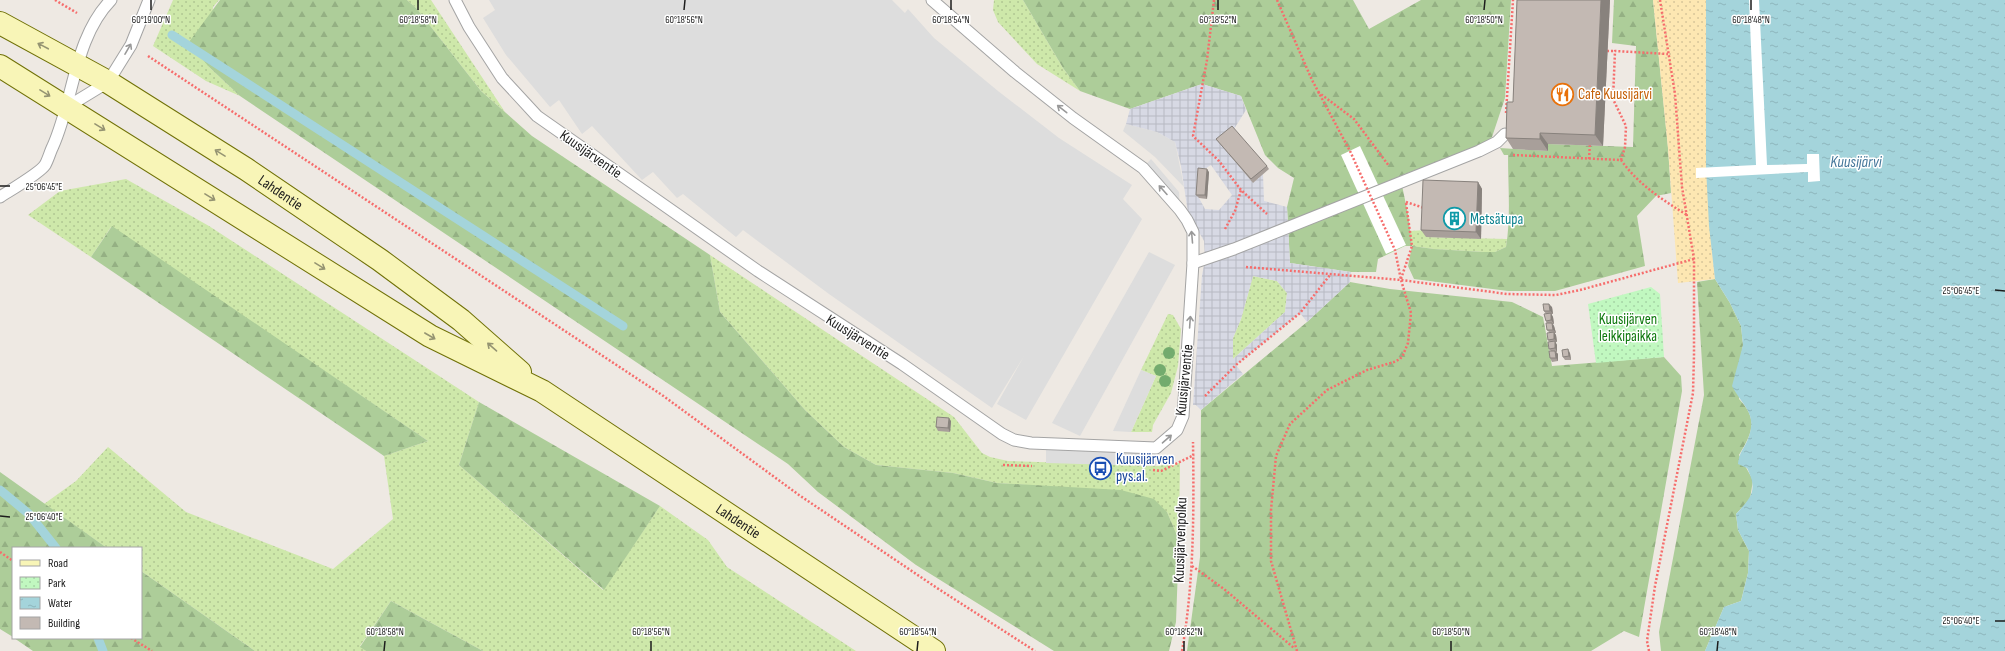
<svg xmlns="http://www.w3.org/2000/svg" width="2005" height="651" viewBox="0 0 2005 651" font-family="'Sofia Sans Condensed',sans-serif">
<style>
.grass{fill:url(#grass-dots)}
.forest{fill:url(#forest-firs)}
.sand{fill:url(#sand-dots)}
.park{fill:url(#park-dots)}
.parking{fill:#ddd}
.plaza{fill:url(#plaza-grid);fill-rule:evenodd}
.water{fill:url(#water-ripples)}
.pier{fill:#fff}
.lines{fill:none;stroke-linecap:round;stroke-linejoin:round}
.stream{stroke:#a4d4db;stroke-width:9}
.lane-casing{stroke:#a4a4a4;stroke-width:13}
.secondary-casing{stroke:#707107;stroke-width:24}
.path{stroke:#f66d6c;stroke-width:2.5;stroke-dasharray:2 2;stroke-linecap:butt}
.lane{stroke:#fff;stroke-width:11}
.secondary{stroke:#f8f5b7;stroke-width:22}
.path-bridge{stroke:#f66d6c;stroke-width:2.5;stroke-dasharray:2 2;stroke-linecap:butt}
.tree{fill:#73ab6e}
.wall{fill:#a89f9a}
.shaded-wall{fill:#88827d}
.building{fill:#c3b9b3;stroke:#88827d}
.oneway{stroke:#959472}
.oneway2{stroke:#999}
.ticks{fill:none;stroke:#1d1d1d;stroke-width:1.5}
.labels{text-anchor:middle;stroke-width:3;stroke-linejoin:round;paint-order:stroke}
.food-label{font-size:15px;fill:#c56008;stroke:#fff;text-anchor:start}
.street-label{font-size:15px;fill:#1d1d1d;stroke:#fff}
.culture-label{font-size:15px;fill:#0d838f;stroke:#fff;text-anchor:start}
.park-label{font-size:15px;fill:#0f790e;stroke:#fff}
.transit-label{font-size:15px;fill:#164399;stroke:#fff;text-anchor:start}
.water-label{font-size:16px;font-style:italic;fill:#46789b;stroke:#fff}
.ticks-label{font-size:10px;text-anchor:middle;fill:#1d1d1d;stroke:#fff;stroke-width:3;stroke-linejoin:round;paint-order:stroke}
</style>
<defs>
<pattern id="grass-dots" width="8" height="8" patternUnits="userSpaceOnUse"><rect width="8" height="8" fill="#cee8aa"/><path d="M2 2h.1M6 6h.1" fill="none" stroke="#b0c792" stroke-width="1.8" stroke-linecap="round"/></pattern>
<pattern id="forest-firs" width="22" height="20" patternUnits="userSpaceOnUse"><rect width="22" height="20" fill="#adcd99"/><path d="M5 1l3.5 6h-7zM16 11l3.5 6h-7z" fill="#94b083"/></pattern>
<pattern id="sand-dots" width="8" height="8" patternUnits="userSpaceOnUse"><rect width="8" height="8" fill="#fde7b2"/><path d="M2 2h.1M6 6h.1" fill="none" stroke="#d8c699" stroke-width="1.8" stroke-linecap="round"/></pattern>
<pattern id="park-dots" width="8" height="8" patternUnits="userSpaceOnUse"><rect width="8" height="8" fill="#c1f8c0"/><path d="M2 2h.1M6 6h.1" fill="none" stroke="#a5d4a5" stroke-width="1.8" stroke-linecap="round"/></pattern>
<pattern id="plaza-grid" width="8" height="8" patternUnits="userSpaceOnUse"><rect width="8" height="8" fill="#d7d9e4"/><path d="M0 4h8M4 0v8" fill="none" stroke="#b8bac3"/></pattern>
<pattern id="water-ripples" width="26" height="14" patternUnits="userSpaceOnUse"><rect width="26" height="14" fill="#a4d4db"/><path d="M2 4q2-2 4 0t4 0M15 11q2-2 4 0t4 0" fill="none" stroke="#8db6bc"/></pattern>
</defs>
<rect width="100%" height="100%" fill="#eee9e3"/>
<g class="grass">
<polygon points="173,0 219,0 213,7 208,66 240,96 206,81 153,46"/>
<polygon points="407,0 431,0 505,112 481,91 417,9"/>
<polygon points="994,0 1023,0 1063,68 1080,91 1037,64 998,22 993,10"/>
<polygon points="126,179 209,226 479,402 459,465 603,590 660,506 708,540 727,567 856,651 483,651 391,601 360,646 366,651 255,651 141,571 141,548 107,548 44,504 76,481 108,447 186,512 333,569 393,519 384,456 428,441 111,227 91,257 28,215 60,191"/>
<polygon points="1426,230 1426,237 1507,239 1506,247 1495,252 1484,252 1434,249 1412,246 1410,231"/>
<polygon points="710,255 954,417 982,453 990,457 1008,461 1156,466 1180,463 1179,540 1167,512 1055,487 997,483 953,473 876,465 844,447 805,410 720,312"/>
<polygon points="1253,276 1277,281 1287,293 1285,312 1233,359 1233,338 1241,319"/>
<polygon points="1168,314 1173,315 1181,329 1178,366 1171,393 1153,425 1152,432 1131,432 1156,376 1141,370"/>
</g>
<g class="forest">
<polygon points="220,0 407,0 417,9 481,91 532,136 710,255 720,312 805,410 844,447 876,465 953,473 997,483 1121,490 1154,499 1167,512 1179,540 1176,622 1169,651 1054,651 916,565 818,492 788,464 240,96 208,66 189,42"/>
<path d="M1023,0H1353L1369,29L1421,0H1511L1505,98L1492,137L1488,142L1400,176L1408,214L1412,246L1434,249L1484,252H1495L1506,247C1511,217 1508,186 1508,155H1504L1500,148L1548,151V144L1633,147L1636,46L1612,43L1614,0H1653L1668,148L1671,193L1656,196L1637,216L1645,266L1555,291H1508L1414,279L1408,266L1412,246H1405L1378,259L1376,272H1351L1290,263L1287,207L1294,178L1278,168L1265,155L1241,96L1202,84L1130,109L1080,91L1063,68Z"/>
<polygon points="112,226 428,441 384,456 91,257"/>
<path d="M1715,279L1730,303L1741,326L1743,345L1740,362L1739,399C1759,420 1752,433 1739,455L1753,480L1750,499L1736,514L1738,530L1749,551L1748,573L1741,601L1724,607L1705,651H1661L1659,632L1704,395L1697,282Z"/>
<polygon points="1350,282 1390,289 1512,302 1543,317 1552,366 1664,357 1681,376 1682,391 1639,637 1624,631 1591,651 1187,651 1200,557 1201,410 1307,322"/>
<polygon points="479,402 660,506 604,590 459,465"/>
<polygon points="0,472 107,548 13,548 13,637 0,629"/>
<polygon points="141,571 255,651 33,651 14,638 141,638"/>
<polygon points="391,601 483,651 366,651 360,647"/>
</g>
<path class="sand" d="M1653,0H1706C1706,93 1704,186 1715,279L1678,283L1668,148Z"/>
<polygon class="park" points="1651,287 1660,294 1664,357 1596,363 1588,304"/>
<g class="parking">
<polygon points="489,0 892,0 905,13 908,9 934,38 998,91 1059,138 1132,185 1123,199 1142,219 1026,420 997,404 1024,356 992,408 829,294 743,230 736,237 683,194 677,198 653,172 642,180 592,126 582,134 559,100 550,107 506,55 483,18 495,10"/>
<polygon points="1126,124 1157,132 1175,142 1184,187 1155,157 1123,131"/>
<polygon points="1151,159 1179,192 1180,210 1143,168"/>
<polygon points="1149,252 1175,265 1080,436 1052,423"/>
<polygon points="1141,370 1156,376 1131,432 1113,431"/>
<polygon points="1046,444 1156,448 1156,466 1046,463"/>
</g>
<path class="plaza" d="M1202,84L1241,96L1246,110L1234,129L1254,182L1263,174L1264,201L1287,207L1290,263L1351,272L1350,282L1307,322L1300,313L1236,365L1243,374L1201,410L1196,405H1193L1202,275L1205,260L1204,241L1188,213L1181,166L1175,142L1157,132L1126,124L1130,109ZM1211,165L1232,195L1219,210L1205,209L1199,198L1200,172ZM1253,276L1277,281L1287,293L1285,312L1233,359V338L1241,319Z"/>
<path class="water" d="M1706,0H2005V651H1705L1724,607L1741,601L1748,573L1749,551L1738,530L1736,514C1752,497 1758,490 1747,468L1738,464C1739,452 1744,449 1748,439C1758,413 1743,407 1732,386L1743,345L1741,326L1730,303L1715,279L1709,226L1706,167Z"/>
<g class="pier">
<polygon points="1749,0 1759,0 1767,165 1807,164 1807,154 1819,154 1820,181 1808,182 1808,172 1696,178 1696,168 1756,165"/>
<polygon points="1360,146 1406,245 1386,254 1341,155"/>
</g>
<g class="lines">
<g class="stream">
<polyline points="172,35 623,326"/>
<polyline points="0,490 29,514 56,548"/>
<polyline points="98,638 103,651"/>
</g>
<defs>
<g id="lane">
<polyline points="455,0 469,27 502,78 537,116 758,271 902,364 1002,434 1014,440 1031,443 1156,448 1177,430 1183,416 1193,263 1193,232 1187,220 1180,210 1143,168 1073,118 1015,72 932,0"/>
<polyline points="67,107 108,82 131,45 149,0"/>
<path d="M0,197C9,191 40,173 45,165C48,160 50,152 53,146C74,99 74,38 111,0"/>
<polyline points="1193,263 1234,249 1479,151 1497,142 1505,134"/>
</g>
<g id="secondary">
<path id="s1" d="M0,23L108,82L246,169L380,260L461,320L520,372"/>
<path id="s2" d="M0,66L430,336L542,391L934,651"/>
</g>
</defs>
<use href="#lane" class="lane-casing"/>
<use href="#secondary" class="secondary-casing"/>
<g class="path">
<polyline points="55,0 77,13"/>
<polyline points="1214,0 1207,60 1193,136 1219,161 1241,190 1267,214"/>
<polyline points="1277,0 1312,80 1350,151"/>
<polyline points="1607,51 1615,51"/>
<polyline points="148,56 662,395 799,495 937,588 1035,651"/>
<polyline points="1318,92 1354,119 1389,166"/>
<polyline points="1506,113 1513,0"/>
<path d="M1513,155L1621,160C1638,184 1661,199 1687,215"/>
<polyline points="1589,159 1590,143"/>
<polyline points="1621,160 1625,147 1626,126 1613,99 1615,51 1668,54"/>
<polyline points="1406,202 1424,208"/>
<polyline points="1225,229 1235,211 1241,190"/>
<polyline points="1246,267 1401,280 1507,294 1556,295 1580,290 1694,259"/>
<polyline points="1401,279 1412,246 1406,203"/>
<polyline points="1205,396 1236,365 1300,313 1330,275"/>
<polyline points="1003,465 1032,466"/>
<polyline points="1153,470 1161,471 1194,455"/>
<polyline points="0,552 13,561"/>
<polyline points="1192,566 1224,589 1294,648"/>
<polyline points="131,638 152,651"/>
<path d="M1182,651C1194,582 1194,512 1193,442"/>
<polyline points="1297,651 1271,561 1271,510 1276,456 1290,424 1327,390 1367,370 1394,362 1400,359 1403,355 1408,343 1411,313 1401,280 1395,250"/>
<polyline points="1649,651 1647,641 1655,586 1693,393 1694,355 1694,259 1682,187 1675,94 1660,0"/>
</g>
<use href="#lane" class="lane"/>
<use href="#secondary" class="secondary"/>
<polyline class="path-bridge" points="1350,151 1395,250"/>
</g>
<g class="tree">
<circle cx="1169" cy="353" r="6"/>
<circle cx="1160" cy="370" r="6"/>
<circle cx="1165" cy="381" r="6"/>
</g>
<g class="wall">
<polygon points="1517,0 1610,0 1603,146 1548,144 1548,151 1513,149 1506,138 1513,102"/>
<polygon points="1216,139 1267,166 1269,169 1253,183"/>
<polygon points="1209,172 1207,199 1199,198 1196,195"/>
<polygon points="1478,182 1482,189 1481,239 1426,237 1421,230"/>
<polygon points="1552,307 1553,314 1551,314 1553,317 1554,324 1553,324 1554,326 1556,333 1554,333 1556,335 1557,342 1555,342 1557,345 1557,352 1556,352 1558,354 1558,361 1552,362 1550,358 1551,351 1549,349 1550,342 1548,340 1549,332 1547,330 1547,323 1546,321 1546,314 1544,311"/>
<polygon points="1570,353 1571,360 1565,360 1563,357"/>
<polygon points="951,421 950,432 938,431 936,427"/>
</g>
<g class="shaded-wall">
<polygon points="1601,0 1610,0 1603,146 1595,135"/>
<polygon points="1540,133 1548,144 1548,151 1540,139"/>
<polygon points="1207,169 1209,172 1207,199 1205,195"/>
<polygon points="1478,182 1482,189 1481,239 1476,232"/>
<polygon points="1549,304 1552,307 1553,314 1550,311"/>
<polygon points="1551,313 1553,317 1554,324 1551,320"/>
<polygon points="1552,323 1554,326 1556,333 1553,330"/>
<polygon points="1554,332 1556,335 1557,342 1554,339"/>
<polygon points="1555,341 1557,345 1557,352 1555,348"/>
<polygon points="1568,349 1570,353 1571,360 1569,356"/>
<polygon points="1555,351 1558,354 1558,361 1556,358"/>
<polygon points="949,418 951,421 950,432 948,428"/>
</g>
<g class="building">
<polygon points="1517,0 1601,0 1595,135 1540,133 1540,139 1506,138 1507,102 1513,102"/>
<polygon points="1232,126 1267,166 1251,179 1216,139"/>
<polygon points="1198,168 1207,169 1205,195 1196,195"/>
<polygon points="1423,180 1478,182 1476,232 1421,230"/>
<polygon points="1543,304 1549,304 1550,311 1544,311"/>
<polygon points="1551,313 1551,320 1546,321 1544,314"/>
<polygon points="1546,323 1552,323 1553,330 1547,330"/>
<polygon points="1554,332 1554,339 1548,340 1547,333"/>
<polygon points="1555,341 1555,348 1549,349 1548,342"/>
<polygon points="1568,349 1569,356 1563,357 1562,350"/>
<polygon points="1549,351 1555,351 1556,358 1550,358"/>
<polygon points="937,417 949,418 948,428 936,427"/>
</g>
<defs><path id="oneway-shaft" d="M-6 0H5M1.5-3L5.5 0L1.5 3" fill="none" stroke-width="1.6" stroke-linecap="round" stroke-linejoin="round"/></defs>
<g class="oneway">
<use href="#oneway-shaft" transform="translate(43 46) rotate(-152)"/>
<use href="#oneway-shaft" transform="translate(45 93) rotate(32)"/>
<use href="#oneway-shaft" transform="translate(100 127) rotate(32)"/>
<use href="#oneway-shaft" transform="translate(220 153) rotate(-148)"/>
<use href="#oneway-shaft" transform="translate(210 197) rotate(32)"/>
<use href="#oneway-shaft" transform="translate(320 266) rotate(32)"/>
<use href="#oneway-shaft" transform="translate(430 336) rotate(30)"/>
<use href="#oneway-shaft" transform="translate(492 347) rotate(-139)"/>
</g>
<g class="oneway2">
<use href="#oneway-shaft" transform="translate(128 49) rotate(-60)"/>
<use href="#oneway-shaft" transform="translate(1062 109) rotate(-142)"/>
<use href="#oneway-shaft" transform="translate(1163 190) rotate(-132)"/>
<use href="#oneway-shaft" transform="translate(1192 237) rotate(-95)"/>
<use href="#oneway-shaft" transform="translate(1190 322) rotate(-86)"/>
<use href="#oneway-shaft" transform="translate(1167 439) rotate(-41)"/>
</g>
<path class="ticks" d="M151,10V0M418,10V0M684,10L685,0M951,10V0M1218,10V0M1484,10L1485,0M1751,10V0M0,186H10M1995,290L2005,291M0,516L10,517M1995,621H2005M384,651L385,641M651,651V641M917,651L918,641M1184,651V641M1451,651V641M1717,651L1718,641"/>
<defs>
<symbol id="restaurant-ring" viewBox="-11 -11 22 22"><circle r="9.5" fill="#fff" stroke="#e8710a" stroke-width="1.5"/><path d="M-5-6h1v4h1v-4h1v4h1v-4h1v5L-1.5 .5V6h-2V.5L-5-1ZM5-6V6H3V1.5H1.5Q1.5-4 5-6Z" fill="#e8710a"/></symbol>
<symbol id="building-ring" viewBox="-11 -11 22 22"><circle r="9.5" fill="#fff" stroke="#0f9aa8" stroke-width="1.5"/><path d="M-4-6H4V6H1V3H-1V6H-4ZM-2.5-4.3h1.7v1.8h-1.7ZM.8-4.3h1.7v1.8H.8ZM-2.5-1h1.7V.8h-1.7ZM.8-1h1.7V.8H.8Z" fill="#0f9aa8"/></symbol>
<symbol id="bus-ring" viewBox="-11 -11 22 22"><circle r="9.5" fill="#fff" stroke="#1a4fb4" stroke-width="1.5"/><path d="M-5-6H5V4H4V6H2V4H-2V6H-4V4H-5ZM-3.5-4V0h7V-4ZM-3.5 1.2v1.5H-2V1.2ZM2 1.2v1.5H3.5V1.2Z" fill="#1a4fb4"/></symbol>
</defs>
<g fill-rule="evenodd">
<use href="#restaurant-ring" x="1550" y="82" width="25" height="25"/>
<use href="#building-ring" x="1442" y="206" width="25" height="25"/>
<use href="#bus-ring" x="1088" y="456" width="25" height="25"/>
</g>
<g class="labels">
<g class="food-label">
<text x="1578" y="99">Cafe Kuusijärvi</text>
</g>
<g class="street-label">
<text transform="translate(591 154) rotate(35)" y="5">Kuusijärventie</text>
<text dy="5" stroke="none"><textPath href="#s1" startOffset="328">Lahdentie</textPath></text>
<text transform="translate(858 337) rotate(32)" y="5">Kuusijärventie</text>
<text transform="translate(1184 380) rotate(-84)" y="5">Kuusijärventie</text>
<text dy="5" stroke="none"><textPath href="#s2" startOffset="868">Lahdentie</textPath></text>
<text transform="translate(1180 540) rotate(-88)" y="5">Kuusijärvenpolku</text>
</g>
<g class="culture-label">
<text x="1470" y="224">Metsätupa</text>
</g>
<g class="park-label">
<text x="1628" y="324">Kuusijärven<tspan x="1628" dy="17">leikkipaikka</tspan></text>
</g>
<g class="transit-label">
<text x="1116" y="464">Kuusijärven<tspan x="1116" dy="17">pys.al.</tspan></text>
</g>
<g class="water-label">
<text x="1856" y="167">Kuusijärvi</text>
</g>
</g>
<g class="ticks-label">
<text x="151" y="23">60°19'00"N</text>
<text x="418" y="23">60°18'58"N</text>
<text x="684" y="23">60°18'56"N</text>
<text x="951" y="23">60°18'54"N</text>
<text x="1218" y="23">60°18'52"N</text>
<text x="1484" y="23">60°18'50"N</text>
<text x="1751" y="23">60°18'48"N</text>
<text x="44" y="190">25°06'45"E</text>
<text x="1961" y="294">25°06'45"E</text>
<text x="44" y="520">25°06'40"E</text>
<text x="1961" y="624">25°06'40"E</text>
<text x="385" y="635">60°18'58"N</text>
<text x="651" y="635">60°18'56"N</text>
<text x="918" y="635">60°18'54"N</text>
<text x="1184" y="635">60°18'52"N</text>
<text x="1451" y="635">60°18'50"N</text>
<text x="1718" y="635">60°18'48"N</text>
</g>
<rect x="12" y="547" width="130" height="92" fill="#ffffff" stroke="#a5a5a5"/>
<rect x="20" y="560" width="20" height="6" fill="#f8f5b7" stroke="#a5a5a5"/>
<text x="48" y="567" font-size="12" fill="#1d1d1d">Road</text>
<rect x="20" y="577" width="20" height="12" fill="url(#park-dots)" stroke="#a5a5a5"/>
<text x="48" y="587" font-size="12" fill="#1d1d1d">Park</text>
<rect x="20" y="597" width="20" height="12" fill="url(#water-ripples)" stroke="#a5a5a5"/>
<text x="48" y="607" font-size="12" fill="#1d1d1d">Water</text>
<rect x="20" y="617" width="20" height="12" fill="#c3b9b3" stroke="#a5a5a5"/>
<text x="48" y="627" font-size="12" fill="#1d1d1d">Building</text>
</svg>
